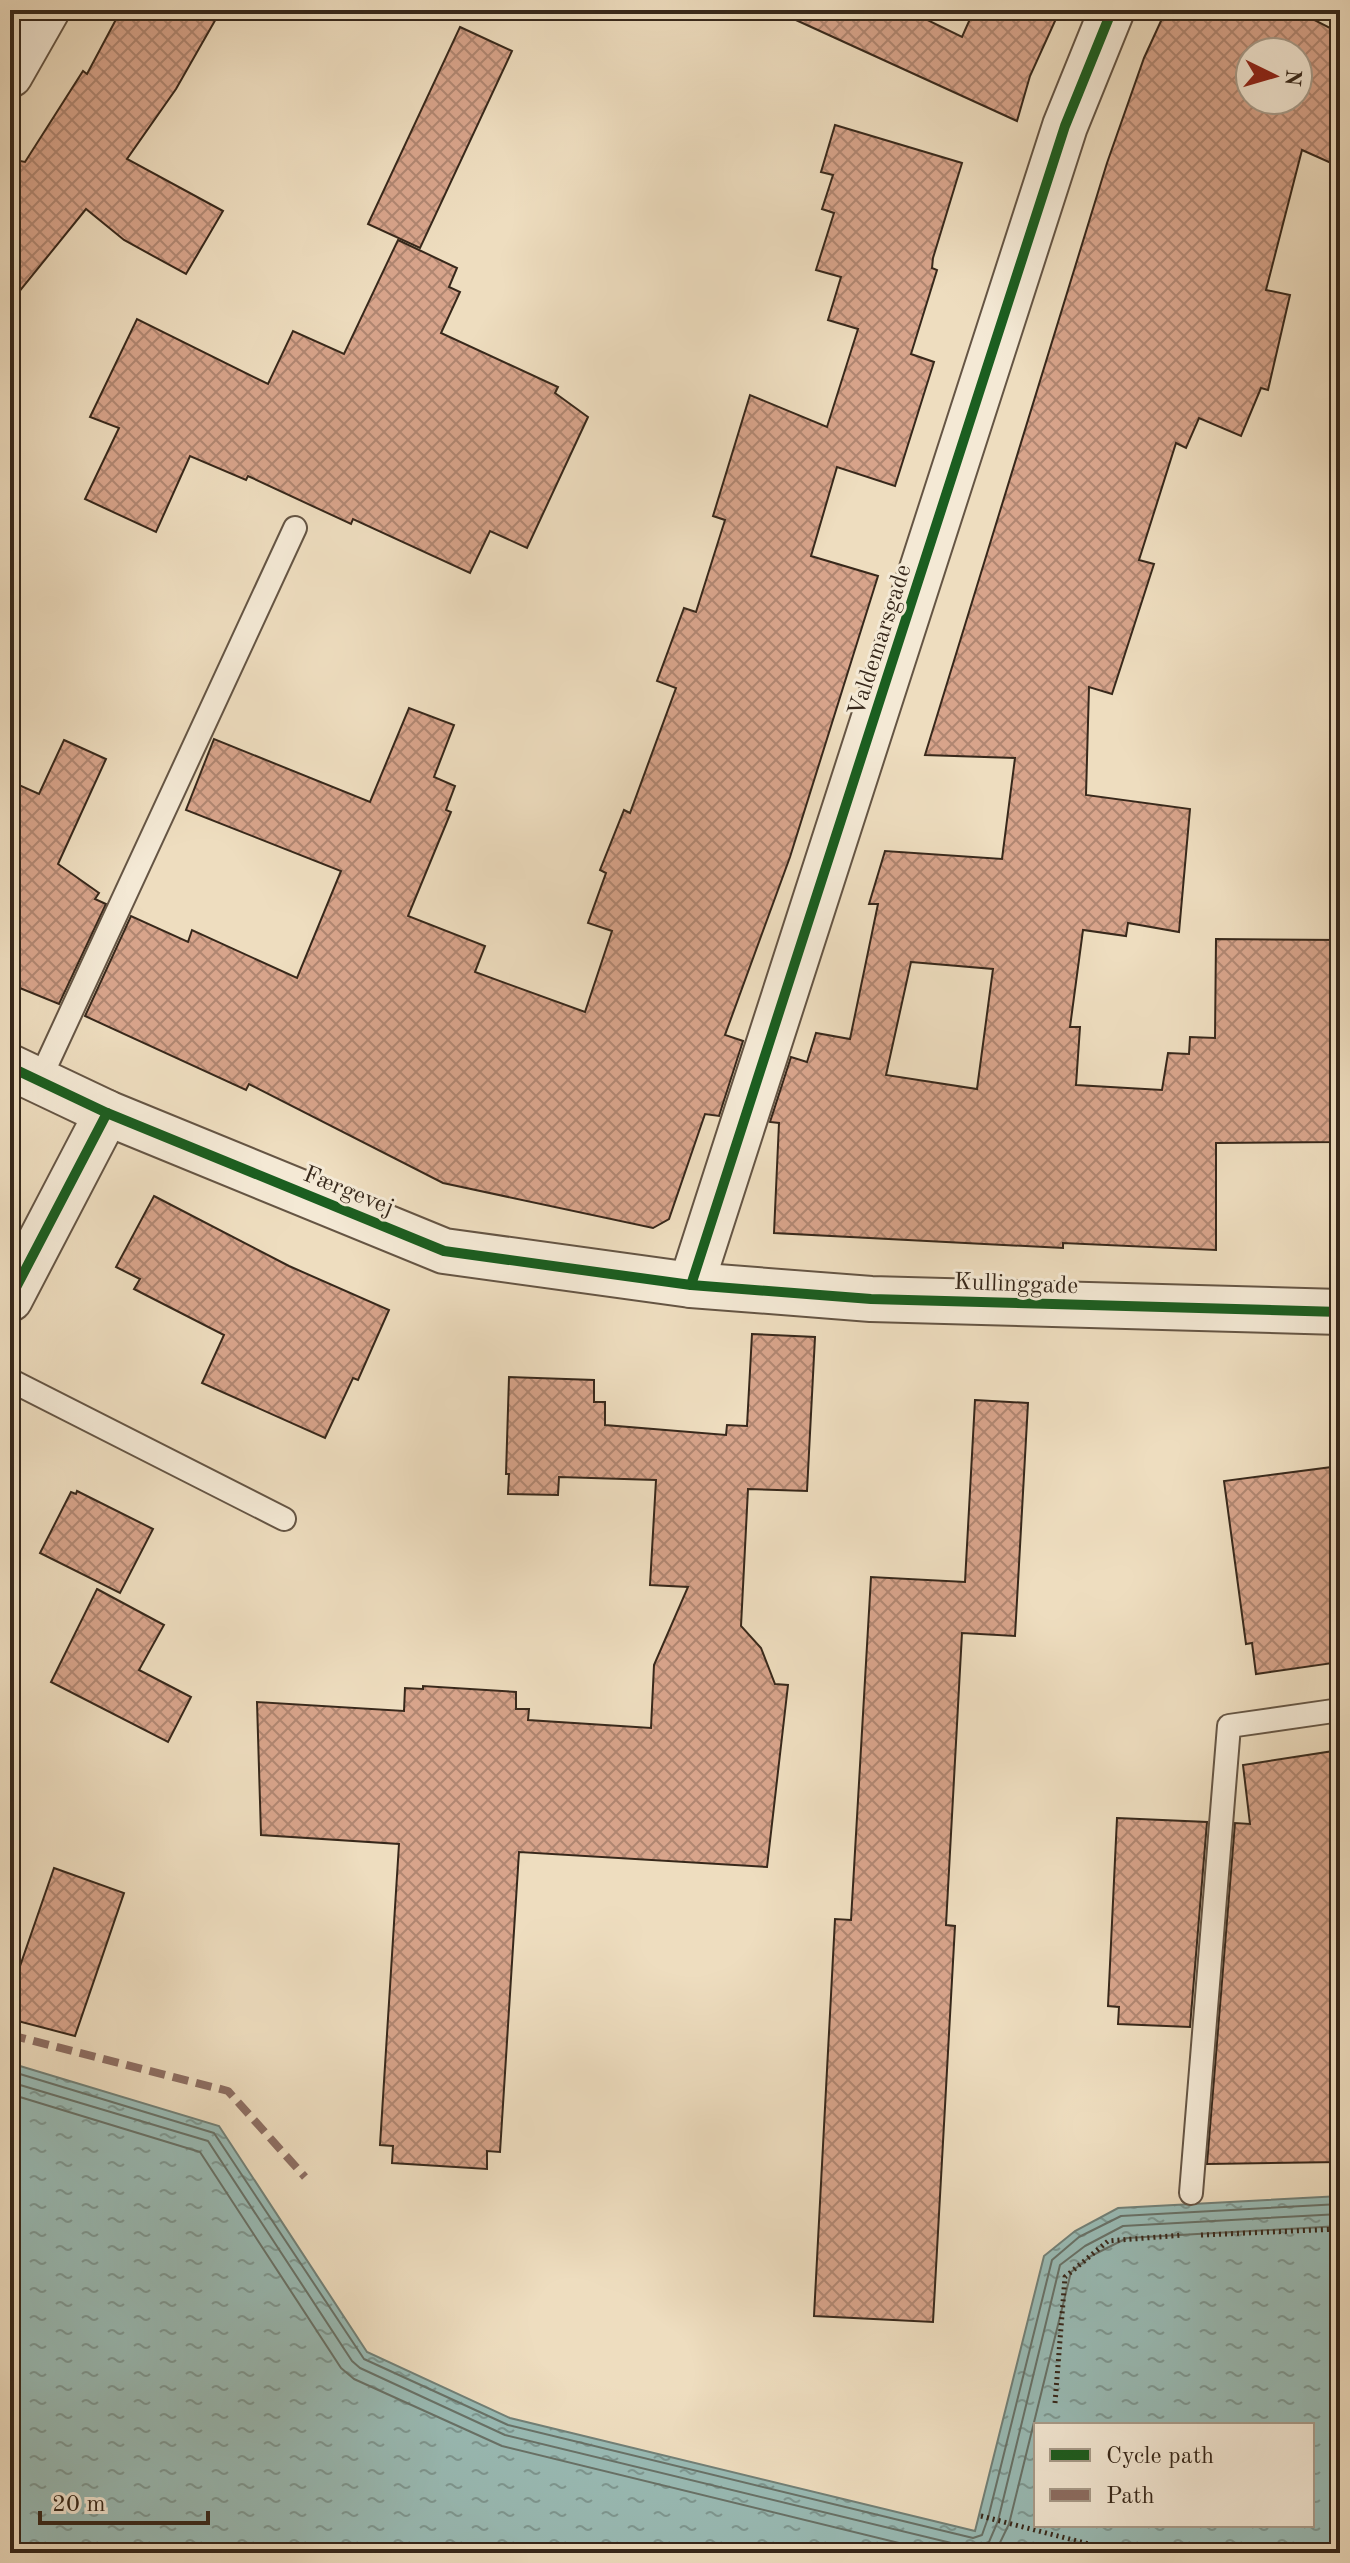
<svg xmlns="http://www.w3.org/2000/svg" width="1350" height="2563" viewBox="0 0 1350 2563" font-family="'Old Standard TT',serif">
<style>
.water{fill:url(#water-ripples);stroke:#728077;stroke-width:2;fill-rule:evenodd}
.lines{fill:none;stroke-linecap:round;stroke-linejoin:round}
.shore{stroke:#687268;stroke-width:2}
.building{fill:url(#building-cross-hatch);stroke:#37281b;stroke-width:2;fill-rule:evenodd}
.service-casing{stroke:#655544;stroke-width:26}
.minor-casing{stroke:#655544;stroke-width:48}
.tertiary-casing{stroke:#655544;stroke-width:48}
.path{stroke:#37281b;stroke-width:5;stroke-dasharray:2 4;stroke-linecap:butt}
.service{stroke:#f4e9d5;stroke-width:22}
.minor{stroke:#f4e9d5;stroke-width:44}
.tertiary{stroke:#f4e9d5;stroke-width:44}
.quiet{stroke:#8d6e63;stroke-width:8;stroke-dasharray:16 8;stroke-linecap:butt}
.cycleway-casing{stroke:#f4e9d5;stroke-width:15}
.cycleway{stroke:#1b5e20;stroke-width:10}
.labels{text-anchor:middle;stroke-width:6;stroke-linejoin:round;paint-order:stroke}
.street-label{font-size:24px;fill:#37281b;stroke:#f4e9d5}
</style>
<defs>
<pattern id="water-ripples" width="26" height="14" patternUnits="userSpaceOnUse" patternTransform="scale(2)"><rect width="26" height="14" fill="#99bbb5"/><path d="M2 4q2-2 4 0t4 0M15 11q2-2 4 0t4 0" fill="none" stroke="#7e9892"/></pattern>
<pattern id="building-cross-hatch" width="8" height="8" patternUnits="userSpaceOnUse" patternTransform="scale(2)"><rect width="8" height="8" fill="#d8a48b"/><path d="M0 0l8 8M0 8l8-8" fill="none" stroke="#b08671"/></pattern>
</defs>
<rect width="100%" height="100%" fill="#eeddbf"/>
<filter id="stains"><feTurbulence type="fractalNoise" baseFrequency=".0025" numOctaves="4"/><feColorMatrix values="0 0 0 0 .2 0 0 0 0 .09 0 0 0 0 .02 0 0 0 .5 -.17"/></filter>
<radialGradient id="worn" r=".72"><stop offset=".6" stop-color="#630" stop-opacity="0"/><stop offset="1" stop-color="#630" stop-opacity=".3"/></radialGradient>
<path class="water" d="M10,2063L219,2126L367,2352L510,2418L975,2531L1044,2256L1075,2231L1118,2208L1340,2196V2553H10ZM1036,2425H1312V2525H1036Z"/>
<g class="lines">
<g class="shore">
<polyline points="10,2071 214,2133 364,2359 508,2425 973,2538 982,2535 988,2518 1052,2260 1079,2237 1121,2216 1340,2204"/>
<polyline points="10,2082 208,2141 352,2361 360,2368 505,2435 972,2548 989,2542 998,2521 1060,2265 1085,2246 1123,2226 1340,2214"/>
<polyline points="10,2094 200,2152 341,2368 354,2379 502,2446 940,2553"/>
<polyline points="995,2553 1009,2524 1071,2272 1091,2256 1127,2238 1340,2226"/>
</g>
</g>
<g class="building">
<polygon points="121,10 221,10 176,89 127,159 223,211 186,274 124,240 86,209 10,303 10,159 25,162 83,71 87,74"/>
<polygon points="774,10 907,10 962,37 974,10 1060,10 1030,76 1017,121"/>
<path d="M1166,10H1295L1340,33V167L1302,150L1266,290L1290,295L1268,390L1261,388L1241,436L1199,418L1186,448L1176,443L1139,560L1154,564L1112,694L1089,687L1086,795L1190,809L1179,932L1128,923L1126,936L1083,930L1070,1027H1080L1076,1085L1162,1090L1168,1053L1189,1054L1190,1037L1215,1038L1216,939L1340,940V1142L1216,1143V1250L1063,1243V1248L774,1233L779,1123L770,1122L791,1057L807,1062L816,1033L850,1039L878,904H869L885,851L1002,859L1015,758L925,755L1107,163L1144,58ZM1250,52H1298V100H1250ZM911,962L993,969L977,1089L886,1075Z"/>
<polygon points="460,27 512,51 420,248 368,224"/>
<polygon points="835,125 962,163 933,258 932,268 937,270 911,354 934,362 895,486 837,467 811,556 878,576 790,857 725,1035 743,1041 719,1116 705,1114 669,1219 653,1228 443,1183 249,1084 246,1090 85,1016 131,916 188,942 192,930 297,978 341,871 186,810 214,739 370,802 409,708 454,725 434,777 455,786 446,810 451,812 408,916 485,946 475,972 585,1012 612,931 588,923 606,873 600,870 624,810 630,813 676,688 657,681 684,608 696,612 725,520 713,516 750,395 827,427 858,329 828,320 841,277 816,270 834,213 822,209 833,175 821,172"/>
<polygon points="398,240 457,268 449,287 460,292 441,333 558,387 555,393 588,417 527,548 490,531 470,573 353,519 351,524 248,476 246,480 190,456 156,532 85,499 119,428 90,417 137,319 268,384 293,331 344,354"/>
<polygon points="64,740 106,759 58,864 99,893 95,899 106,904 59,1004 10,984 10,781 39,794"/>
<polygon points="154,1196 289,1266 389,1310 358,1380 353,1378 325,1438 202,1383 224,1335 134,1289 140,1279 116,1267"/>
<polygon points="752,1334 815,1337 807,1491 748,1489 741,1626 761,1648 775,1684 788,1685 767,1867 519,1852 500,2152 487,2151 487,2169 392,2163 393,2146 380,2145 399,1844 261,1835 257,1702 404,1711 405,1688 423,1689 423,1686 516,1692 516,1709 529,1709 528,1720 651,1728 654,1665 688,1587 650,1585 656,1480 559,1477 558,1495 508,1494 509,1474 506,1474 509,1377 594,1380 594,1402 605,1402 605,1425 726,1435 727,1425 747,1426"/>
<polygon points="975,1400 1028,1403 1015,1636 962,1633 946,1925 955,1926 933,2322 814,2316 835,1919 851,1920 871,1577 965,1582"/>
<polygon points="1340,1466 1340,1662 1256,1674 1252,1643 1246,1644 1224,1481"/>
<polygon points="77,1491 153,1529 120,1593 40,1553 71,1492 76,1494"/>
<polygon points="97,1589 164,1625 139,1670 191,1697 168,1742 51,1682"/>
<polygon points="1340,1750 1340,2162 1207,2164 1235,1823 1250,1824 1243,1765"/>
<polygon points="1117,1818 1207,1822 1190,2027 1118,2024 1119,2007 1108,2006"/>
<polygon points="54,1868 124,1893 75,2036 10,2019 10,1995"/>
</g>
<g class="lines">
<defs>
<g id="service">
<polyline points="39,1081 295,528"/>
<polyline points="10,1380 284,1519"/>
<polyline points="1191,2193 1229,1726 1340,1710"/>
</g>
<g id="minor">
<polyline points="10,75 47,10"/>
<polyline points="10,1299 107,1113"/>
</g>
<g id="tertiary">
<polyline points="10,1067 107,1113 444,1251 691,1285 871,1299 1340,1312"/>
<polyline points="691,1285 1065,126 1112,10"/>
</g>
</defs>
<use href="#service" class="service-casing"/>
<use href="#minor" class="minor-casing"/>
<use href="#tertiary" class="tertiary-casing"/>
<g class="path">
<polyline points="1201,2235 1340,2229"/>
<polyline points="1055,2403 1065,2277 1108,2241 1183,2235"/>
<polyline points="981,2516 1123,2553"/>
</g>
<use href="#service" class="service"/>
<use href="#minor" class="minor"/>
<use href="#tertiary" class="tertiary"/>
<polyline class="quiet" points="10,2035 228,2091 305,2177"/>
<defs>
<g id="cycleway">
<polyline points="10,1067 107,1113 444,1251 691,1285 871,1299 1340,1312"/>
<polyline points="691,1285 1065,126 1112,10"/>
<polyline points="10,1299 107,1113"/>
</g>
</defs>
<use href="#cycleway" class="cycleway-casing"/>
<use href="#cycleway" class="cycleway"/>
</g>
<g class="labels">
<g class="street-label">
<text transform="translate(879 640) rotate(-72)" y="8">Valdemarsgade</text>
<text transform="translate(349 1190) rotate(22)" y="8">Færgevej</text>
<text transform="translate(1016 1283) rotate(2)" y="8">Kullinggade</text>
</g>
</g>
<rect width="1350" height="2563" fill="none" stroke="#eeddbf" stroke-width="40"/>
<rect x="12" y="12" width="1326" height="2539" fill="none" stroke="#37281b" stroke-width="4"/>
<rect x="20" y="20" width="1310" height="2523" fill="none" stroke="#37281b" stroke-width="2"/>
<rect x="1034" y="2423" width="280" height="104" fill="#f4e9d5" stroke="#a89c8b" stroke-width="2"/>
<rect x="1050" y="2449" width="40" height="12" fill="#1b5e20" stroke="#a89c8b" stroke-width="2"/>
<text x="1106" y="2463" font-size="24" fill="#37281b">Cycle path</text>
<rect x="1050" y="2489" width="40" height="12" fill="#8d6e63" stroke="#a89c8b" stroke-width="2"/>
<text x="1106" y="2503" font-size="24" fill="#37281b">Path</text>
<g transform="translate(1274 76) rotate(95)"><circle r="38" fill="#f4e9d5" stroke="#a89c8b" stroke-width="2"/>
<path d="M0-6L14 30L0 20L-14 30Z" fill="#8f2418"/>
<text y="-12" font-size="22" font-weight="bold" text-anchor="middle" fill="#37281b">N</text>
</g>
<path d="M40 2511v12h168v-12" fill="none" stroke="#37281b" stroke-width="4"/>
<text x="52" y="2511" font-size="24" fill="#37281b" stroke="#f4e9d5" stroke-width="6" paint-order="stroke">20 m</text>
<rect width="100%" height="100%" filter="url(#stains)"/>
<rect width="100%" height="100%" fill="url(#worn)"/>
</svg>
